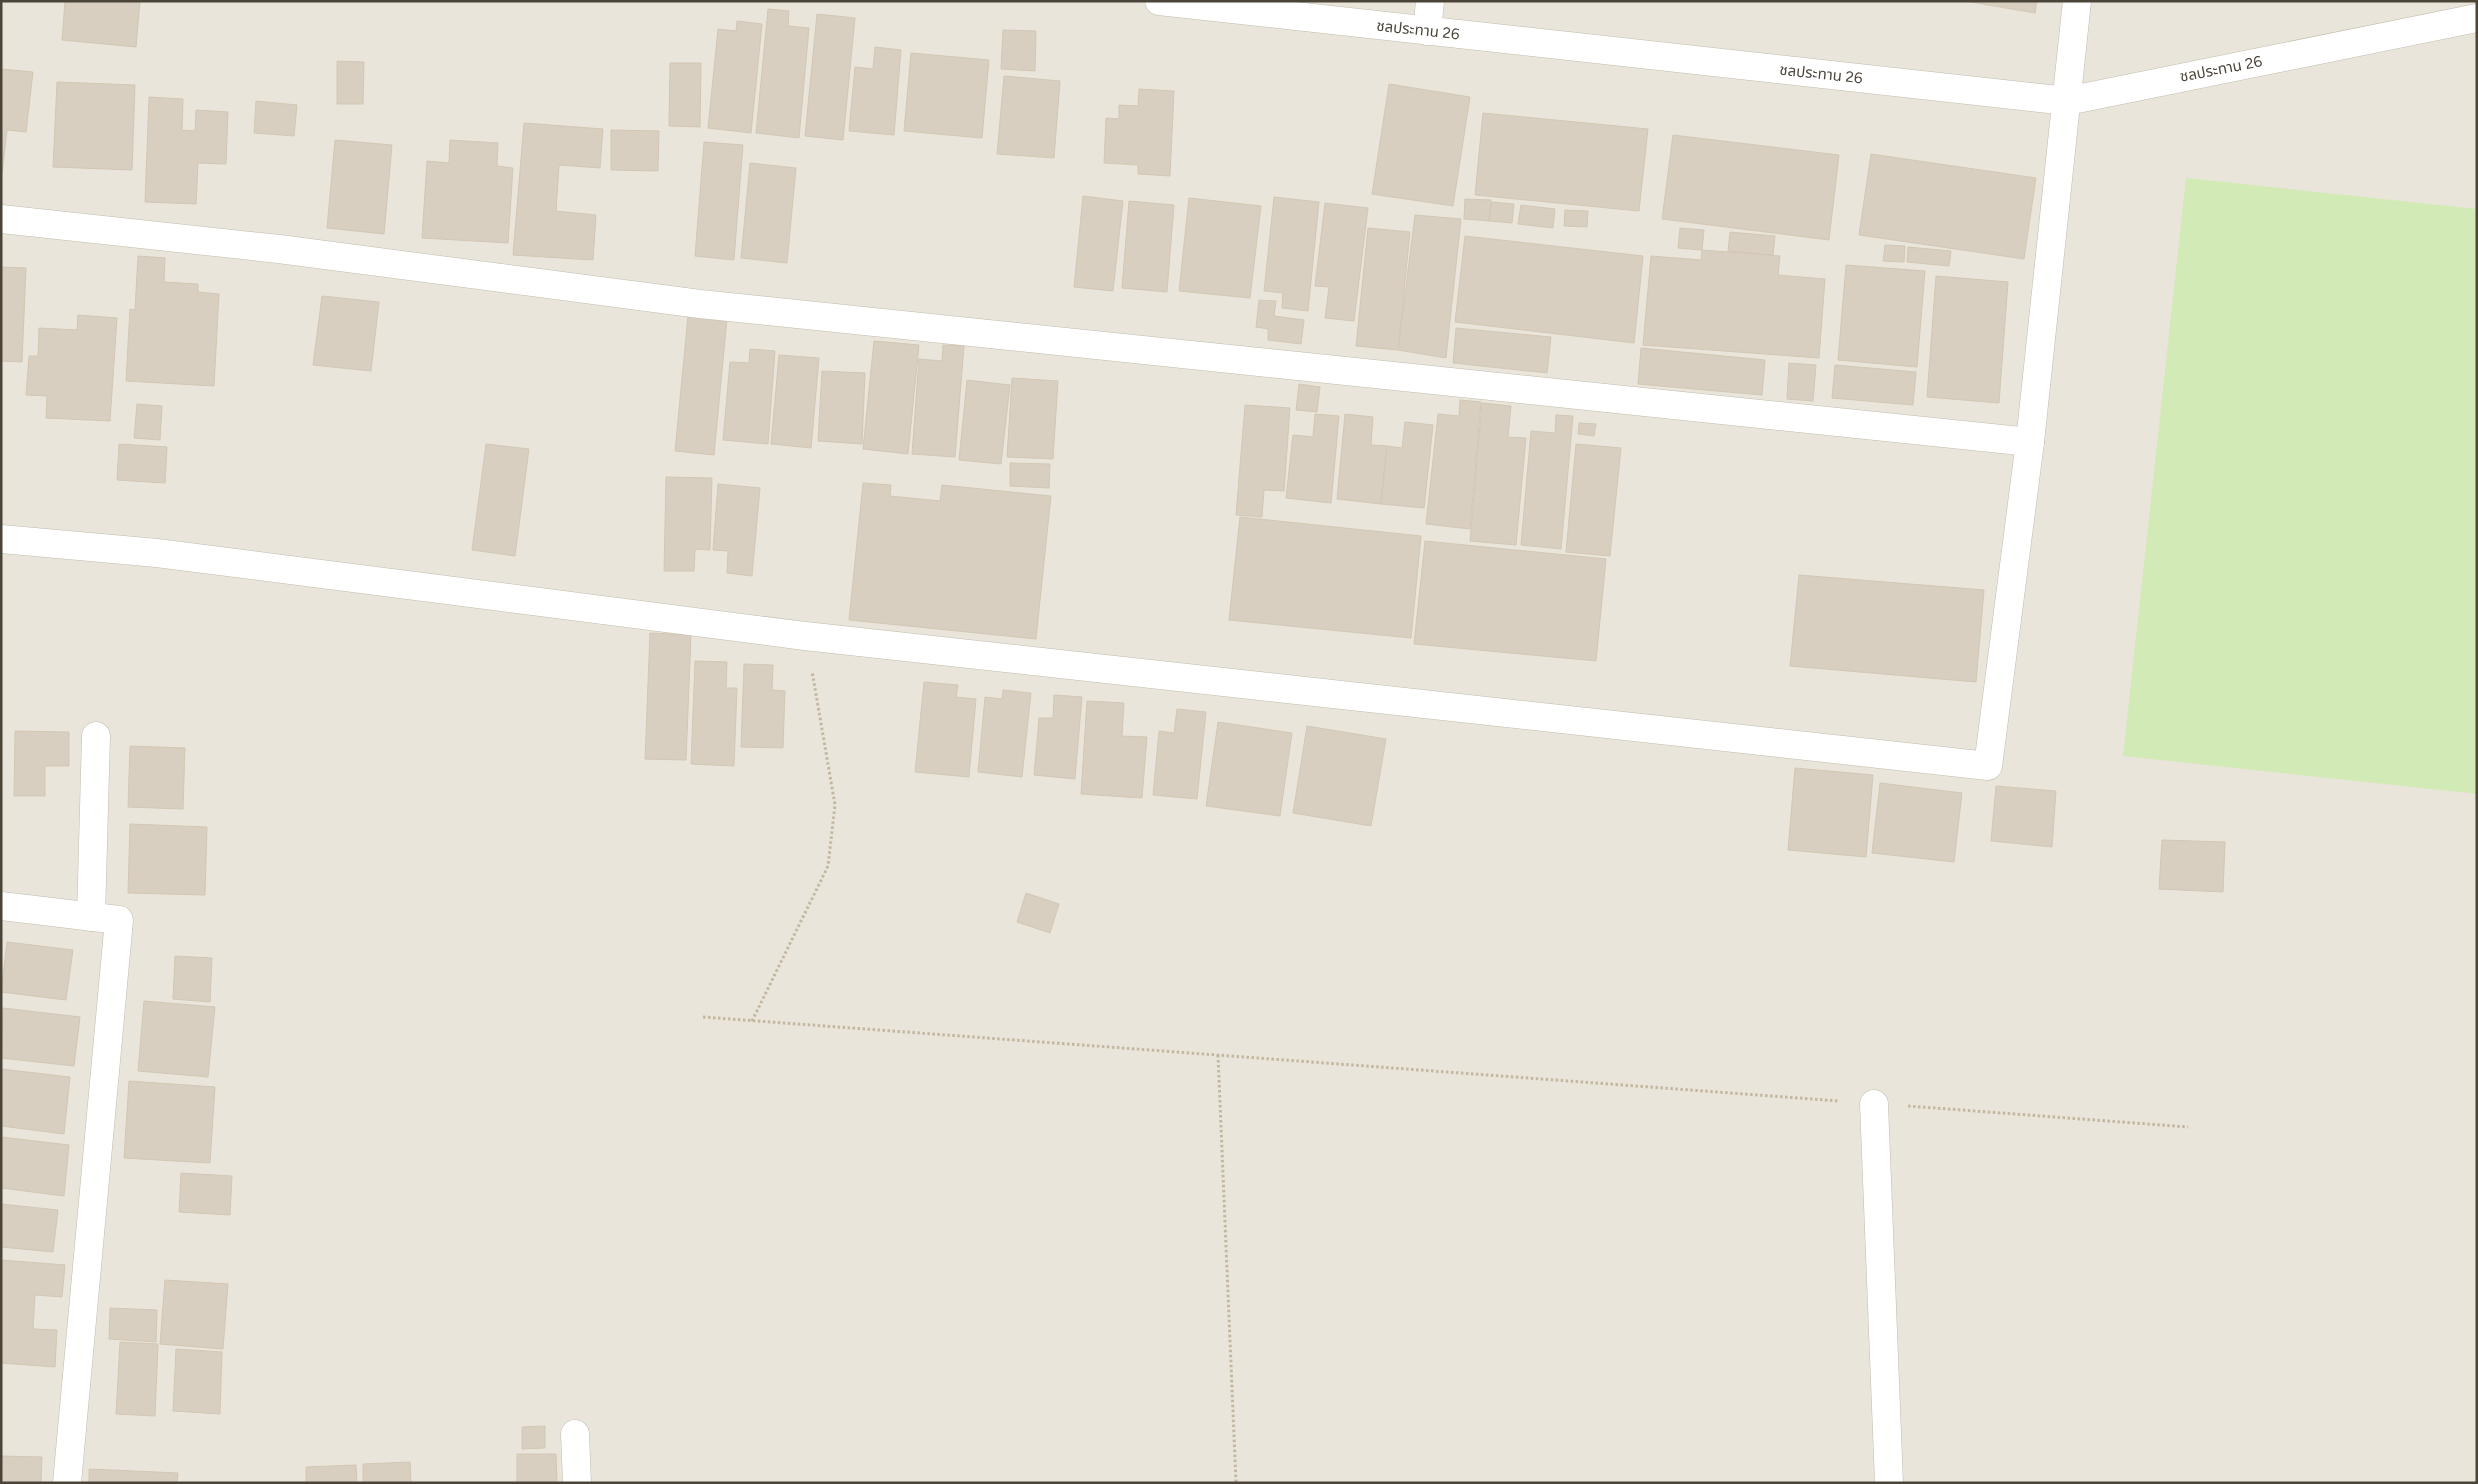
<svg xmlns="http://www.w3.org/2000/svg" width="2478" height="1484" viewBox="0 0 2478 1484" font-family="Figtree,'Noto Sans Thai',sans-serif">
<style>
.residential{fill:#eae5da}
.green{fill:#d2eab5}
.building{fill:#d8cfc1;stroke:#d3c7b4}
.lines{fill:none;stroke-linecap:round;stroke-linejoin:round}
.street-casing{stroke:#c2bbae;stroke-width:29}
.path{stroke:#c4b79f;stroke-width:3;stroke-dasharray:2.5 2.5;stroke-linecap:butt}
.street{stroke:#fff;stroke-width:28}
.labels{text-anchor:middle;stroke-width:4;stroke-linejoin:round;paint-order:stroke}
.street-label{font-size:15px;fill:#4b4439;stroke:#fff}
</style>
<rect width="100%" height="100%" fill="#f6f3ec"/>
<rect class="residential" x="1" y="1" width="2476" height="1482"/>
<polygon class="green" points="2186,178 2477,209 2477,794 2123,756"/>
<g class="building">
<polygon points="65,1 140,1 136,47 62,40"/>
<polygon points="1965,1 2037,1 2035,13"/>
<polygon points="768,9 789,11 788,26 809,28 799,138 756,133"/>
<polygon points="817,14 855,18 843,140 805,136"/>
<polygon points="737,21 762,24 751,133 708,128 718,29 736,31"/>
<polygon points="1003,30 1036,31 1035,71 1001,69"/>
<polygon points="875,47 901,50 894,135 849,131 855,67 873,69"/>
<polygon points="911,53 989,60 982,138 904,131"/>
<polygon points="337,61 364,62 363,104 337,104"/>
<polygon points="670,63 701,63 700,127 669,126"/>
<polygon points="1,69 33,72 26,132 7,130 2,174"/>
<polygon points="1004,76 1060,81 1054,158 997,154"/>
<polygon points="57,82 135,85 132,170 53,167"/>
<polygon points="1389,84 1470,97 1453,206 1372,194"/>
<polygon points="1139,89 1174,91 1170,176 1138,174 1138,165 1104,163 1106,118 1119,119 1119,105 1138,106"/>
<polygon points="149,97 183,99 182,130 195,131 196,110 228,112 226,164 198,163 196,204 145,202"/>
<polygon points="256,101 297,105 294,136 254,133"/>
<polygon points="1483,113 1648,129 1639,211 1475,195"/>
<polygon points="524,123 603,129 600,168 559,165 556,211 596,215 593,260 513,255"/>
<polygon points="611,130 659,131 658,171 611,170"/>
<polygon points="1673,135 1839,155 1829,240 1662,219"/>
<polygon points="335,140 392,145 384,234 327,228"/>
<polygon points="450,140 498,143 497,166 513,168 508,243 422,238 427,161 449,163"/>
<polygon points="704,142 743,145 734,260 695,256"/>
<polygon points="1871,154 2036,178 2024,259 1859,235"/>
<polygon points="750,163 796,168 787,263 741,258"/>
<polygon points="1083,196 1123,201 1113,291 1074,287"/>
<polygon points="1274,197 1319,202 1308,311 1282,308 1283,293 1264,291"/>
<polygon points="1189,198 1261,206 1250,298 1179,291"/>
<polygon points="1465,199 1491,200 1489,221 1464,219"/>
<polygon points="1129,201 1174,205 1167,292 1122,288"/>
<polygon points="1492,202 1514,204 1512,223 1489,221"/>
<polygon points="1325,203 1368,208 1354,321 1325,318 1329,287 1315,286"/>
<polygon points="1521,205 1555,209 1553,228 1518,224"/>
<polygon points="1565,210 1588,211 1587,227 1564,226"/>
<polygon points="1415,215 1461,219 1446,358 1398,350"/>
<polygon points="1368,228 1410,232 1398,350 1356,346"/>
<polygon points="1680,228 1704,230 1702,250 1678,248"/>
<polygon points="1730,232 1775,236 1773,255 1728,251"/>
<polygon points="1465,236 1643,256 1634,343 1455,322"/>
<polygon points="1885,245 1905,246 1904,262 1883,261"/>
<polygon points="1908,247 1951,251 1949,266 1907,262"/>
<polygon points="1702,250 1780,256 1778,275 1825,279 1819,358 1643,345 1651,256 1701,260"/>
<polygon points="138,256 165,258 164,282 198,284 198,292 219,294 214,386 126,381 130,309 135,310"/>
<polygon points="1846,265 1925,271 1917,367 1838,360"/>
<polygon points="1,267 26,268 22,362 1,361"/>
<polygon points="1936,276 2008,282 1999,403 1927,397"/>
<polygon points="322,296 379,302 371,371 313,365"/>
<polygon points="1259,300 1276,301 1274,316 1304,320 1301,344 1268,340 1268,329 1256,327"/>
<polygon points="78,315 117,318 110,421 46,418 47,396 26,395 29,356 38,356 39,328 77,330"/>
<polygon points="688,316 727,319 714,455 675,451"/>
<polygon points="1456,328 1551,337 1547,373 1453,363"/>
<polygon points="874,341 919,345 908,454 863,449"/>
<polygon points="943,345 964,346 955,457 912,454 919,359 942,361"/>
<polygon points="1641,348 1765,360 1762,395 1638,384"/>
<polygon points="750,349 775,351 768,444 723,440 730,362 749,363"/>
<polygon points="779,355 819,358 811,448 771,444"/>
<polygon points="1789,363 1816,365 1813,401 1787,399"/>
<polygon points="1835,365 1916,372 1913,405 1832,398"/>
<polygon points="822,371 865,373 862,444 818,441"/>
<polygon points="1012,378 1058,381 1053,459 1007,457"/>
<polygon points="967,380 1010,385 1001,464 959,460"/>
<polygon points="1299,384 1320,387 1317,412 1296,410"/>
<polygon points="1460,400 1481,402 1470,529 1426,524 1438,414 1459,416"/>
<polygon points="1482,403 1511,406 1508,437 1526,438 1516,545 1470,541"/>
<polygon points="137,404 162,406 160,440 134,438"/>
<polygon points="1245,405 1290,408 1284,491 1264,490 1262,517 1236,515"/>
<polygon points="1315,414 1339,416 1331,503 1286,498 1293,435 1313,437"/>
<polygon points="1345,414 1373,417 1371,445 1387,446 1381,504 1337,499"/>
<polygon points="1556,415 1573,416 1561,549 1521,545 1531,431 1555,433"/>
<polygon points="1405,422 1433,425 1424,508 1381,504 1387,446 1402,448"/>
<polygon points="1579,423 1596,424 1594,436 1578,434"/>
<polygon points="119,444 167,447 165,483 117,480"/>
<polygon points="486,444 529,449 515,556 472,550"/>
<polygon points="1576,444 1621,448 1610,556 1566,552"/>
<polygon points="1010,463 1050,464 1049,488 1010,486"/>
<polygon points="666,477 712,478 710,550 695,549 694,571 664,571"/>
<polygon points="863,483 891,485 890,496 940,501 942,485 1051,496 1036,639 849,620"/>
<polygon points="718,484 760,488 752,576 727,573 728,551 713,550"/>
<polygon points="1240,517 1421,536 1411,638 1229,620"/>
<polygon points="1425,541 1606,559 1596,661 1414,644"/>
<polygon points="1799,575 1984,590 1976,682 1790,666"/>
<polygon points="650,633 691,635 686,760 645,759"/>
<polygon points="695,661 727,662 726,688 737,688 734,766 691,764"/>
<polygon points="744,664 773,665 772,690 785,691 783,748 741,747"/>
<polygon points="924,682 958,685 956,697 976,699 969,777 915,772"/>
<polygon points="1003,690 1031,693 1022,777 978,772 985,697 1002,699"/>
<polygon points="1054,695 1082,697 1075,779 1034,775 1039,718 1053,718"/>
<polygon points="1087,701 1124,703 1122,736 1147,737 1142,798 1081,794"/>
<polygon points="1177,709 1206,712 1197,799 1153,795 1159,731 1174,733"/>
<polygon points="1218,722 1292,733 1280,816 1206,806"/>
<polygon points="1307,726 1386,739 1371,826 1293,813"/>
<polygon points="15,731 69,732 69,766 45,766 45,796 14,796"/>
<polygon points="130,746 185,748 183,809 128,807"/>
<polygon points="1795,768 1873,775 1866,857 1788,850"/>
<polygon points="1880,783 1962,793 1954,862 1872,853"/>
<polygon points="1996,786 2056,791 2052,847 1991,841"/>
<polygon points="130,824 207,827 205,895 128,893"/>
<polygon points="2162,840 2225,842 2223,892 2159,889"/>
<polygon points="1026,893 1059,904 1050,933 1017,922"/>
<polygon points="7,942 73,950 66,1000 1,992"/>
<polygon points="175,956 212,958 210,1002 173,999"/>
<polygon points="144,1001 215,1007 208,1077 138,1071"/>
<polygon points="3,1008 80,1017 74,1066 1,1058"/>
<polygon points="1,1069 70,1077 64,1134 1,1126"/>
<polygon points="129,1081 215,1087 210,1163 124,1158"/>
<polygon points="1,1137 69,1145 64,1196 1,1188"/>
<polygon points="181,1173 232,1176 230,1215 179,1212"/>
<polygon points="1,1204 58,1210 53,1252 1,1247"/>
<polygon points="1,1260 65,1265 62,1297 35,1295 33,1329 57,1330 55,1367 1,1363"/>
<polygon points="165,1280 228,1284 223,1349 160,1344"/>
<polygon points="110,1308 157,1310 156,1342 109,1339"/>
<polygon points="120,1342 158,1344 155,1416 116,1414"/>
<polygon points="176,1349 222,1352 220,1414 173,1411"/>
<polygon points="545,1426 545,1448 522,1449 522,1427"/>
<polygon points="517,1454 556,1454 557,1483 517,1483"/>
<polygon points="1,1456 42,1457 41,1483 1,1483"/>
<polygon points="410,1462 411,1483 363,1483 363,1464"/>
<polygon points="356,1465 357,1483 306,1483 306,1467"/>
<polygon points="89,1469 178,1473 177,1483 89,1483"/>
</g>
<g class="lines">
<defs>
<g id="street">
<polyline points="1159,1 2067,101 2477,18"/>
<polyline points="1427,31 1430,1"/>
<polyline points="1,219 279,249 700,304 2030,442"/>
<polyline points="1,539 157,553 805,636 1988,766 2030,442 2077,1"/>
<polyline points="1,906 119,920 67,1483"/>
<polyline points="91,917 96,736"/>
<polyline points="1874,1104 1889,1483"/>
<polyline points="575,1434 577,1483"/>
</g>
</defs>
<use href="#street" class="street-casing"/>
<g class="path">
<polyline points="703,1017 1839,1101"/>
<polyline points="752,1021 828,866 835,805 812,671"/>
<polyline points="1218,1055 1236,1483"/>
<polyline points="1908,1106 2188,1127"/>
</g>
<use href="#street" class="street"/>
</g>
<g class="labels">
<g class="street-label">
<text transform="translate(1418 30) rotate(6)" y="5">ชลประทาน 26</text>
<text transform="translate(2221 69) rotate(-11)" y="5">ชลประทาน 26</text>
<text transform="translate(1821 74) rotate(6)" y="5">ชลประทาน 26</text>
</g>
</g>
<rect width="2478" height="1484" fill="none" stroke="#4b4439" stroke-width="5"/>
</svg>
